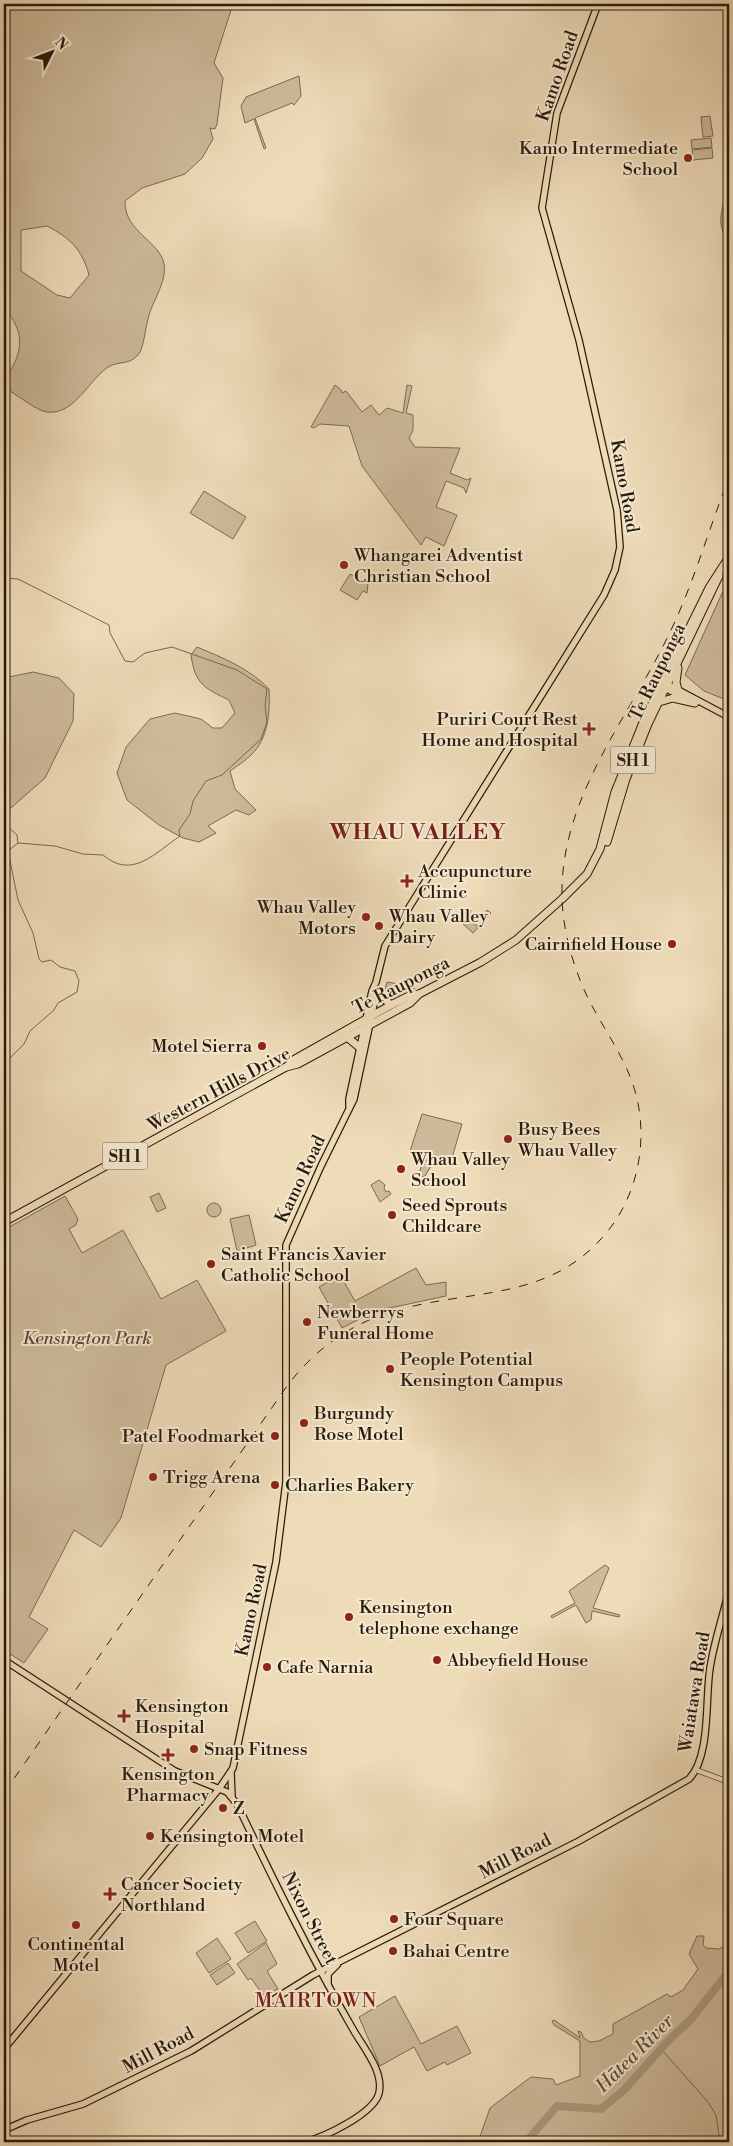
<svg xmlns="http://www.w3.org/2000/svg" width="733" height="2146" viewBox="0 0 733 2146" font-family="'Libre Bodoni',serif">
<style>
.green{fill:#cdba9a;stroke:#7b6a52;fill-rule:evenodd}
.lines{fill:none;stroke-linecap:round;stroke-linejoin:round}
.stream{stroke:#77664e;stroke-width:1}
.river{stroke:#ab997c;stroke-width:8}
.minor-casing{stroke:#5a4a35;stroke-width:6}
.major-casing{stroke:#291a09;stroke-width:8}
.highway-casing{stroke:#291a09;stroke-width:9}
.minor{stroke:#f4e8d1;stroke-width:4.5}
.major{stroke:#eedbb8;stroke-width:5.5}
.highway{stroke:#eedbb8;stroke-width:7}
.rail{stroke:#291a09;stroke-width:1;stroke-dasharray:9 9;stroke-linecap:butt}
.poi-dot{fill:#8f2418;stroke:#f4e8d1;stroke-width:2}
.labels{text-anchor:middle;stroke-width:4;stroke-linejoin:round;paint-order:stroke}
.shield{fill:#f4e8d1;stroke:#665845;stroke-width:1}
.shield-label{font-size:16px;font-weight:bold;fill:#291a09}
.street-label{font-size:18px;fill:#291a09;stroke:#f4e8d1}
.poi-label{font-size:18px;fill:#291a09;stroke:#f4e8d1;text-anchor:start}
.park-label{font-size:18px;font-style:italic;fill:#5a4a34;stroke:#f4e8d1}
.water-label{font-size:19px;font-style:italic;fill:#5d4d37;stroke:#f4e8d1}
.quarter-label{font-size:20px;letter-spacing:1px;fill:#7a1f14;stroke:#f4e8d1}
.district-label{font-size:22px;font-weight:bold;letter-spacing:1px;fill:#7a1f14;stroke:#f4e8d1}
</style>
<rect width="100%" height="100%" fill="#eedbb8"/>
<filter id="stains"><feTurbulence type="fractalNoise" baseFrequency=".004" numOctaves="4"/><feColorMatrix values="0 0 0 0 .2 0 0 0 0 .09 0 0 0 0 .02 0 0 0 .5 -.17"/></filter>
<radialGradient id="worn" r=".72"><stop offset=".6" stop-color="#630" stop-opacity="0"/><stop offset="1" stop-color="#630" stop-opacity=".3"/></radialGradient>
<g class="green">
<path d="M4,4H233L214,63L223,78L217,124L215,129L210,128L213,139L202,158L185,174L142,188L125,201C124,232 160,241 164,264C167,283 152,301 148,319C145,329 144,348 138,355C129,365 120,361 110,366C90,377 75,416 47,412C36,411 16,393 4,388C4,378 10,373 14,364C25,341 19,326 4,307ZM47,226C70,238 82,249 89,275L70,298L57,295L21,271V230Z"/>
<polygon points="299,76 301,96 294,105 292,103 255,118 266,148 264,149 254,119 245,123 241,106 246,97"/>
<polygon points="710,116 713,136 703,137 701,117"/>
<polygon points="711,138 712,147 692,149 691,140"/>
<polygon points="712,148 713,158 693,160 692,150"/>
<path d="M729,186V212H727L726,222L729,231V241C714,224 723,206 729,186Z"/>
<polygon points="335,385 341,390 342,393 346,391 362,412 371,405 379,415 387,408 403,413 407,385 412,386 406,413 413,415 413,430 409,438 415,447 460,448 450,473 467,480 471,478 466,493 464,488 446,481 436,507 457,515 444,546 426,537 421,545 362,466 349,426 320,424 314,428 311,427"/>
<polygon points="204,491 246,517 233,539 190,513"/>
<polygon points="350,574 368,584 367,593 363,591 357,600 340,590"/>
<polygon points="729,578 729,701 704,691 685,675"/>
<path d="M197,647C223,658 249,668 269,689C270,711 269,738 251,755C245,761 237,766 230,771L235,789L256,810L249,815L236,810L208,826L216,833L199,842L183,838L159,825L127,800L117,773L126,747L150,719L175,713L201,719L213,728H222L235,713L229,700C204,688 195,684 191,655Z"/>
<polygon points="33,672 59,678 74,694 73,721 45,778 4,814 4,678"/>
<polygon points="471,910 469,919 477,926 482,923 487,910 491,913 473,933 461,922"/>
<polygon points="387,982 399,984 402,989 413,986 415,990 391,1001 384,993"/>
<polygon points="422,1114 462,1124 451,1161 410,1151"/>
<polygon points="423,1160 428,1160 431,1166 425,1176 423,1177 419,1174"/>
<polygon points="379,1180 385,1185 384,1188 386,1192 389,1191 391,1194 380,1202 371,1185"/>
<polygon points="159,1193 166,1208 157,1212 150,1197"/>
<polygon points="65,1196 78,1219 76,1225 69,1229 82,1253 123,1230 161,1299 197,1280 226,1331 166,1365 121,1518 101,1547 74,1530 29,1617 48,1629 24,1663 4,1650 4,1230"/>
<circle cx="214" cy="1210" r="7"/>
<polygon points="249,1215 256,1245 237,1251 230,1219"/>
<polygon points="416,1268 426,1285 446,1282 446,1296 385,1309 371,1313 342,1328 319,1287 340,1275 355,1301"/>
<polygon points="605,1565 609,1568 593,1608 620,1615 619,1617 592,1611 591,1620 586,1623 576,1605 552,1618 551,1616 575,1603 569,1591"/>
<polygon points="255,1921 267,1941 248,1953 235,1933"/>
<polygon points="697,1936 704,1936 703,1945 706,1948 719,1949 729,1943 729,2142 478,2142 490,2108 531,2077 553,2079 556,2085 580,2076 580,2041 554,2025 552,2021 554,2020 580,2038 578,2031 581,2032 584,2038 590,2042 599,2041 613,2034 613,2024 667,1994 671,1997 683,1990 698,1969 689,1954"/>
<polygon points="217,1938 231,1959 209,1973 196,1953"/>
<polygon points="266,1943 277,1964 267,1971 278,1989 263,1995 251,1978 248,1980 237,1964"/>
<polygon points="228,1963 235,1973 217,1985 210,1975"/>
<polygon points="395,1996 421,2044 457,2026 471,2053 447,2065 445,2062 427,2071 414,2047 380,2066 359,2017"/>
</g>
<g class="lines">
<g class="stream">
<path d="M4,578L18,579L109,625L110,633L125,661L133,662L145,653L172,647L237,670L267,689L265,706L267,722L261,739L222,775L206,781L193,801L190,814L179,830L180,836C155,853 132,880 103,855L83,854L55,846L18,843L8,851L18,900L33,933L39,959L42,962L51,960L60,967L75,971L79,981L77,992L58,1003L54,1010L30,1031L24,1044L4,1064"/>
<polyline points="4,823 17,835 18,843"/>
<polyline points="661,2049 708,2102 716,2115 720,2142"/>
</g>
<polyline class="river" points="526,2142 557,2106 601,2109 625,2089 666,2043 692,2018 729,1971"/>
<defs>
<polyline id="minor" points="696,1770 729,1782"/>
<g id="major">
<polyline points="665,683 729,717"/>
<polyline points="662,687 688,699"/>
<polyline points="349,1106 349,1099 372,991 376,982 385,946 604,595 615,570 620,547 617,510 579,340 542,208 557,113 598,4"/>
<path d="M4,1660L175,1771L227,1792L237,1804C274,1881 311,1957 354,2031C364,2048 384,2072 379,2093C374,2114 324,2137 305,2142"/>
<polyline points="231,1773 232,1797"/>
<polyline points="328,1984 328,1974 337,1965"/>
<polyline points="4,2049 219,1789 233,1768 276,1562 286,1482 286,1245 321,1166 354,1099 377,990"/>
<path d="M4,2130L27,2120L83,2104L191,2051L313,1975L579,1841L689,1779C711,1756 705,1699 710,1668C714,1642 723,1616 729,1590"/>
</g>
<g id="highway">
<polyline points="678,668 676,682 678,690"/>
<polyline points="659,702 673,698 695,703"/>
<polyline points="607,842 626,779 648,724 719,576"/>
<polyline points="378,993 391,1005"/>
<polyline points="347,1037 359,1047"/>
<polyline points="286,1067 295,1059 391,1005 407,997 419,994 481,962 516,940 562,899 587,874 600,849 615,792 644,720 709,588 729,557"/>
<polyline points="4,1222 286,1067 298,1064 410,1003 419,994"/>
</g>
</defs>
<use href="#minor" class="minor-casing"/>
<use href="#major" class="major-casing"/>
<use href="#highway" class="highway-casing"/>
<use href="#minor" class="minor"/>
<use href="#major" class="major"/>
<use href="#highway" class="highway"/>
<path class="rail" d="M4,1793L287,1386C312,1353 345,1327 385,1314C468,1286 551,1306 611,1227C643,1184 650,1123 629,1074C616,1043 595,1016 582,985C571,958 563,928 562,899C559,796 631,716 672,628C695,579 709,528 729,478"/>
</g>
<g class="poi-dot">
<circle cx="688" cy="158" r="5"/>
<circle cx="344" cy="565" r="5"/>
<path d="M586.5 721.5h5v5h5v5h-5v5h-5v-5h-5v-5h5z"/>
<path d="M404.5 873.5h5v5h5v5h-5v5h-5v-5h-5v-5h5z"/>
<circle cx="366" cy="917" r="5"/>
<circle cx="379" cy="926" r="5"/>
<circle cx="672" cy="944" r="5"/>
<circle cx="262" cy="1046" r="5"/>
<circle cx="508" cy="1139" r="5"/>
<circle cx="401" cy="1169" r="5"/>
<circle cx="392" cy="1215" r="5"/>
<circle cx="211" cy="1264" r="5"/>
<circle cx="307" cy="1322" r="5"/>
<circle cx="390" cy="1369" r="5"/>
<circle cx="304" cy="1423" r="5"/>
<circle cx="275" cy="1436" r="5"/>
<circle cx="153" cy="1477" r="5"/>
<circle cx="275" cy="1485" r="5"/>
<circle cx="349" cy="1617" r="5"/>
<circle cx="437" cy="1660" r="5"/>
<circle cx="267" cy="1667" r="5"/>
<path d="M121.5 1708.5h5v5h5v5h-5v5h-5v-5h-5v-5h5z"/>
<circle cx="194" cy="1749" r="5"/>
<path d="M165.5 1747.5h5v5h5v5h-5v5h-5v-5h-5v-5h5z"/>
<circle cx="223" cy="1808" r="5"/>
<circle cx="150" cy="1836" r="5"/>
<path d="M107.5 1886.5h5v5h5v5h-5v5h-5v-5h-5v-5h5z"/>
<circle cx="394" cy="1919" r="5"/>
<circle cx="76" cy="1925" r="5"/>
<circle cx="393" cy="1951" r="5"/>
</g>
<g class="labels">
<g class="shield">
<rect x="610.5" y="746.5" width="45" height="27" rx="4"/>
<rect x="102.5" y="1142.5" width="45" height="27" rx="4"/>
</g>
<g class="shield-label">
<text x="633" y="766">SH 1</text>
<text x="125" y="1162">SH 1</text>
</g>
<g class="street-label">
<text transform="translate(557 76) rotate(-71)" y="6">Kamo Road</text>
<text transform="translate(625 486) rotate(80)" y="6">Kamo Road</text>
<text transform="translate(657 672) rotate(-64)" y="6">Te Rauponga</text>
<text transform="translate(401 985) rotate(-27)" y="6">Te Rauponga</text>
<text transform="translate(219 1089) rotate(-28)" y="6">Western Hills Drive</text>
<text transform="translate(300 1179) rotate(-65)" y="6">Kamo Road</text>
<text transform="translate(251 1610) rotate(-78)" y="6">Kamo Road</text>
<text transform="translate(694 1692) rotate(-81)" y="6">Waiatawa Road</text>
<text transform="translate(515 1856) rotate(-27)" y="6">Mill Road</text>
<text transform="translate(310 1918) rotate(63)" y="6">Nixon Street</text>
<text transform="translate(158 2050) rotate(-28)" y="6">Mill Road</text>
</g>
<g class="poi-label">
<text x="678" y="154" text-anchor="end">Kamo Intermediate<tspan x="678" dy="21">School</tspan></text>
<text x="354" y="561">Whangarei Adventist<tspan x="354" dy="21">Christian School</tspan></text>
<text x="578" y="725" text-anchor="end">Puriri Court Rest<tspan x="578" dy="21">Home and Hospital</tspan></text>
<text x="418" y="877">Accupuncture<tspan x="418" dy="21">Clinic</tspan></text>
<text x="356" y="913" text-anchor="end">Whau Valley<tspan x="356" dy="21">Motors</tspan></text>
<text x="389" y="922">Whau Valley<tspan x="389" dy="21">Dairy</tspan></text>
<text x="662" y="950" text-anchor="end">Cairnfield House</text>
<text x="252" y="1052" text-anchor="end">Motel Sierra</text>
<text x="518" y="1135">Busy Bees<tspan x="518" dy="21">Whau Valley</tspan></text>
<text x="411" y="1165">Whau Valley<tspan x="411" dy="21">School</tspan></text>
<text x="402" y="1211">Seed Sprouts<tspan x="402" dy="21">Childcare</tspan></text>
<text x="221" y="1260">Saint Francis Xavier<tspan x="221" dy="21">Catholic School</tspan></text>
<text x="317" y="1318">Newberrys<tspan x="317" dy="21">Funeral Home</tspan></text>
<text x="400" y="1365">People Potential<tspan x="400" dy="21">Kensington Campus</tspan></text>
<text x="314" y="1419">Burgundy<tspan x="314" dy="21">Rose Motel</tspan></text>
<text x="265" y="1442" text-anchor="end">Patel Foodmarket</text>
<text x="163" y="1483">Trigg Arena</text>
<text x="285" y="1491">Charlies Bakery</text>
<text x="359" y="1613">Kensington<tspan x="359" dy="21">telephone exchange</tspan></text>
<text x="447" y="1666">Abbeyfield House</text>
<text x="277" y="1673">Cafe Narnia</text>
<text x="135" y="1712">Kensington<tspan x="135" dy="21">Hospital</tspan></text>
<text x="204" y="1755">Snap Fitness</text>
<text x="168" y="1780" text-anchor="middle">Kensington<tspan x="168" dy="21">Pharmacy</tspan></text>
<text x="233" y="1814">Z</text>
<text x="160" y="1842">Kensington Motel</text>
<text x="121" y="1890">Cancer Society<tspan x="121" dy="21">Northland</tspan></text>
<text x="404" y="1925">Four Square</text>
<text x="76" y="1950" text-anchor="middle">Continental<tspan x="76" dy="21">Motel</tspan></text>
<text x="403" y="1957">Bahai Centre</text>
</g>
<g class="park-label">
<text x="87" y="1344">Kensington Park</text>
</g>
<g class="water-label">
<text transform="translate(634 2053) rotate(-45)" y="7">Hātea River</text>
</g>
<g class="quarter-label">
<text x="316" y="2007">MAIRTOWN</text>
</g>
<g class="district-label">
<text x="418" y="839">WHAU VALLEY</text>
</g>
</g>
<rect width="733" height="2146" fill="none" stroke="#eedbb8" stroke-width="20"/>
<rect x="5" y="5" width="723" height="2136" fill="none" stroke="#291a09" stroke-width="2.5"/>
<rect x="10" y="10" width="713" height="2126" fill="none" stroke="#291a09"/>
<g transform="translate(52 52) rotate(48)" stroke="#f4e8d1" stroke-width="4" paint-order="stroke">
<path d="M0-4L9 19L0 12L-9 19Z" fill="#291a09"/>
<text y="-8" font-size="14" font-weight="bold" text-anchor="middle" fill="#291a09">N</text>
</g>
<rect width="100%" height="100%" filter="url(#stains)"/>
<rect width="100%" height="100%" fill="url(#worn)"/>
</svg>
